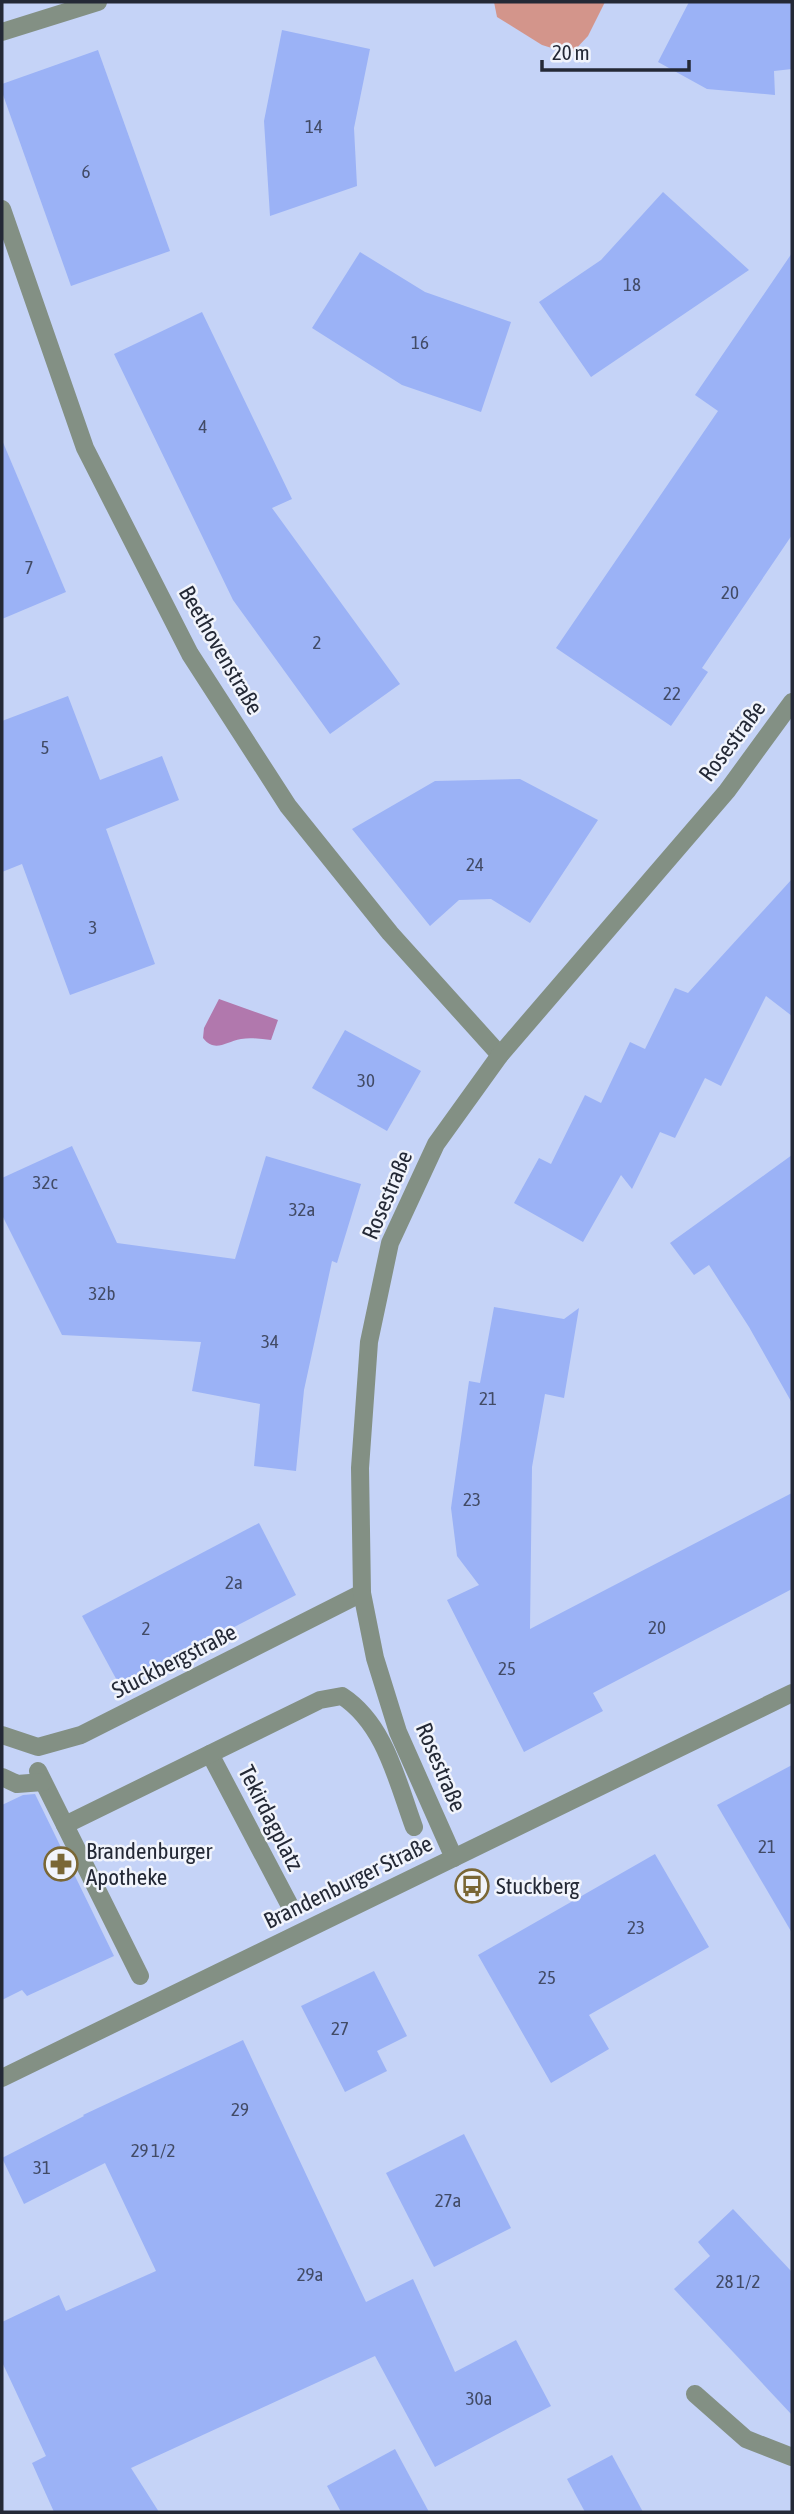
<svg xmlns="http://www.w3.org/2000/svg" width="794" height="2514" viewBox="0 0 794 2514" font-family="'Asap Condensed',sans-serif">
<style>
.green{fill:#d3958b}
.water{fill:#b178ad}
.building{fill:#9bb2f6}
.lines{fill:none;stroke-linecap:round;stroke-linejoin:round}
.service{stroke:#839084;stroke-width:18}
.pedestrian{stroke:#839084;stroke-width:18}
.minor{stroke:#839084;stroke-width:18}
.labels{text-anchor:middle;stroke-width:5;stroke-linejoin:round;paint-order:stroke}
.number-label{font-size:19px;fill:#424b66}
.street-label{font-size:23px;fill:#242936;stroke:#f1f4fc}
.poi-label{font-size:23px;fill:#242936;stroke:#f1f4fc;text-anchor:start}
</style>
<rect width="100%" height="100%" fill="#c5d3f7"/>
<polygon class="green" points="494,2 605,2 588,36 571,54 542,45 497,17"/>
<path class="water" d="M219,999L278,1020L271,1040C261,1039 251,1037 241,1039C225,1042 215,1053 203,1038L204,1028Z"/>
<g class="building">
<polygon points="689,2 792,2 792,69 774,71 775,95 707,89 658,62"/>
<polygon points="282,30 370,49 354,128 357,186 270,216 264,121"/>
<polygon points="98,50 170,251 71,286 2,92 2,84"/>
<polygon points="663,192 749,270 591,377 539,302 601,260"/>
<polygon points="360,252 425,292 511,322 481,412 402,385 312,328"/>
<polygon points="792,253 792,535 702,668 708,672 671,726 556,648 718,411 695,395"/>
<polygon points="202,312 292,499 272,508 400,684 330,734 233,600 114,354"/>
<polygon points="2,440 66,592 2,619"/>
<polygon points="68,696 100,780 162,756 179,800 106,829 155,964 70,995 22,864 2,872 2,721"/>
<polygon points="520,779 598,820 530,923 491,899 459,900 430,926 352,829 435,781"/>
<polygon points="792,879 792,1016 766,996 721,1086 705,1078 675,1138 660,1132 632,1189 621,1175 583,1242 514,1203 539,1158 551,1164 585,1095 601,1103 630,1042 645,1049 675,988 688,993"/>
<polygon points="345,1030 421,1071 387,1131 312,1088"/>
<polygon points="72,1146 117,1243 235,1259 266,1156 361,1184 337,1263 332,1261 304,1390 296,1471 254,1466 260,1404 192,1391 201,1342 62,1335 2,1215 2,1178"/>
<polygon points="792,1155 792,1403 749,1327 709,1265 694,1275 670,1243"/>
<polygon points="494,1307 564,1319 579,1308 564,1398 545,1394 532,1467 530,1629 792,1493 792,1589 593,1693 603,1711 524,1752 447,1600 479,1585 457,1556 451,1508 469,1381 480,1383"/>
<polygon points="259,1523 296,1595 120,1686 82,1616"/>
<polygon points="792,1765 792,1933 717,1805"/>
<polygon points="35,1794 114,1956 27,1996 22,1990 2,2000 2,1805 23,1795"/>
<polygon points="655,1854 709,1947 589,2015 609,2049 551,2083 478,1955"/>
<polygon points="374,1971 407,2036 377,2051 387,2071 345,2092 301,2006"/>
<polygon points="243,2040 366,2302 413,2279 455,2372 516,2340 551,2406 435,2467 375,2356 131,2468 159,2512 54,2512 32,2463 46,2456 2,2362 2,2322 59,2295 66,2311 156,2271 105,2163 24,2204 2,2158 84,2116 83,2115"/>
<polygon points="464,2134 511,2228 434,2267 386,2173"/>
<polygon points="733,2209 792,2272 792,2415 674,2289 710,2256 698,2242"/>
<polygon points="395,2449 429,2512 341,2512 327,2486"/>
<polygon points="612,2455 643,2512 585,2512 567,2479"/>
</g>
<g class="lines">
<g class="service">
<polyline points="2,32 98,2"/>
<polyline points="695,2394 746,2439 792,2457"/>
</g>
<g class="pedestrian">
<polyline points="210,1754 289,1904"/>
<polyline points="38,1771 140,1976"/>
<polyline points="2,1777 17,1784 43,1782"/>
<path d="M65,1825L320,1700L342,1696C385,1724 397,1781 414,1827"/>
</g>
<g class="minor">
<polyline points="2,209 85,448 190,654 288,806 390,933 500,1055"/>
<polyline points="2,1735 38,1747 81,1735 362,1593"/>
<polyline points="454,1858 398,1732 375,1658 362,1593 360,1468 369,1342 390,1243 436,1144 500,1055 727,791 792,702"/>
<polyline points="2,2078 792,1693"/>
</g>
</g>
<defs>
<symbol id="pharmacy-ring" viewBox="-11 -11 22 22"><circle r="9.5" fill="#f1f4fc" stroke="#7a6735" stroke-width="1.5"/><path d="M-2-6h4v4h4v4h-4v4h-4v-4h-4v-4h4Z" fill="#7a6735"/></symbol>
<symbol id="bus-ring" viewBox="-11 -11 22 22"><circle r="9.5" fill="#f1f4fc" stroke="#7a6735" stroke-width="1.5"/><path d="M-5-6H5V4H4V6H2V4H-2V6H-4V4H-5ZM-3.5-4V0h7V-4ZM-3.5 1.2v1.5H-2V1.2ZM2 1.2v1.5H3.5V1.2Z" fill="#7a6735"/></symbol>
</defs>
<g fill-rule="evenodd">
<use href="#pharmacy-ring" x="42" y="1845" width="38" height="38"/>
<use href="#bus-ring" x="453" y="1867" width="38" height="38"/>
</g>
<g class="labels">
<g class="number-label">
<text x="314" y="133">14</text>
<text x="86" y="178">6</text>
<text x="632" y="291">18</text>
<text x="420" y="349">16</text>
<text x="203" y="433">4</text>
<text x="29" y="574">7</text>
<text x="730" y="599">20</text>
<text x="317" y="649">2</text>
<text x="672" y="700">22</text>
<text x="45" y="754">5</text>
<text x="475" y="871">24</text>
<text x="93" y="934">3</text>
<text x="366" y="1087">30</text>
<text x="45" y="1189">32c</text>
<text x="302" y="1216">32a</text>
<text x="102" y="1300">32b</text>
<text x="270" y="1348">34</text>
<text x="488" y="1405">21</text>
<text x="472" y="1506">23</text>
<text x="234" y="1589">2a</text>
<text x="657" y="1634">20</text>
<text x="146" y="1635">2</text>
<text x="507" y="1675">25</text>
<text x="767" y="1853">21</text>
<text x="636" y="1934">23</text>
<text x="547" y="1984">25</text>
<text x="340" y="2035">27</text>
<text x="240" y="2116">29</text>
<text x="153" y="2157">29 1/2</text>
<text x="42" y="2174">31</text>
<text x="448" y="2207">27a</text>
<text x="310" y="2281">29a</text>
<text x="738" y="2288">28 1/2</text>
<text x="479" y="2405">30a</text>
</g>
<g class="street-label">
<text transform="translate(221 650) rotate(60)" y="8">Beethovenstraße</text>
<text transform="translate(732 741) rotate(-53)" y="8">Rosestraße</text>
<text transform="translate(387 1195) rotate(-67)" y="8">Rosestraße</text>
<text transform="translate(174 1661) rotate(-27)" y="8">Stuckbergstraße</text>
<text transform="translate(441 1767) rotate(67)" y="8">Rosestraße</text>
<text transform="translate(271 1818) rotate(63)" y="8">Tekirdagplatz</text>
<text transform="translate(348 1882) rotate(-26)" y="8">Brandenburger Straße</text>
</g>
<g class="poi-label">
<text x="86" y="1859">Brandenburger<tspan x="86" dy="26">Apotheke</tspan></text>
<text x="496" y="1894">Stuckberg</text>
</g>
</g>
<rect width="794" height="2514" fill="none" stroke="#242936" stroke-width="7"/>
<path d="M542 60v10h147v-10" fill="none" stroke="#242936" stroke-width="3.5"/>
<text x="552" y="60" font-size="21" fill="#242936" stroke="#f1f4fc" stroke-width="5" paint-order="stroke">20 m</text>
</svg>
